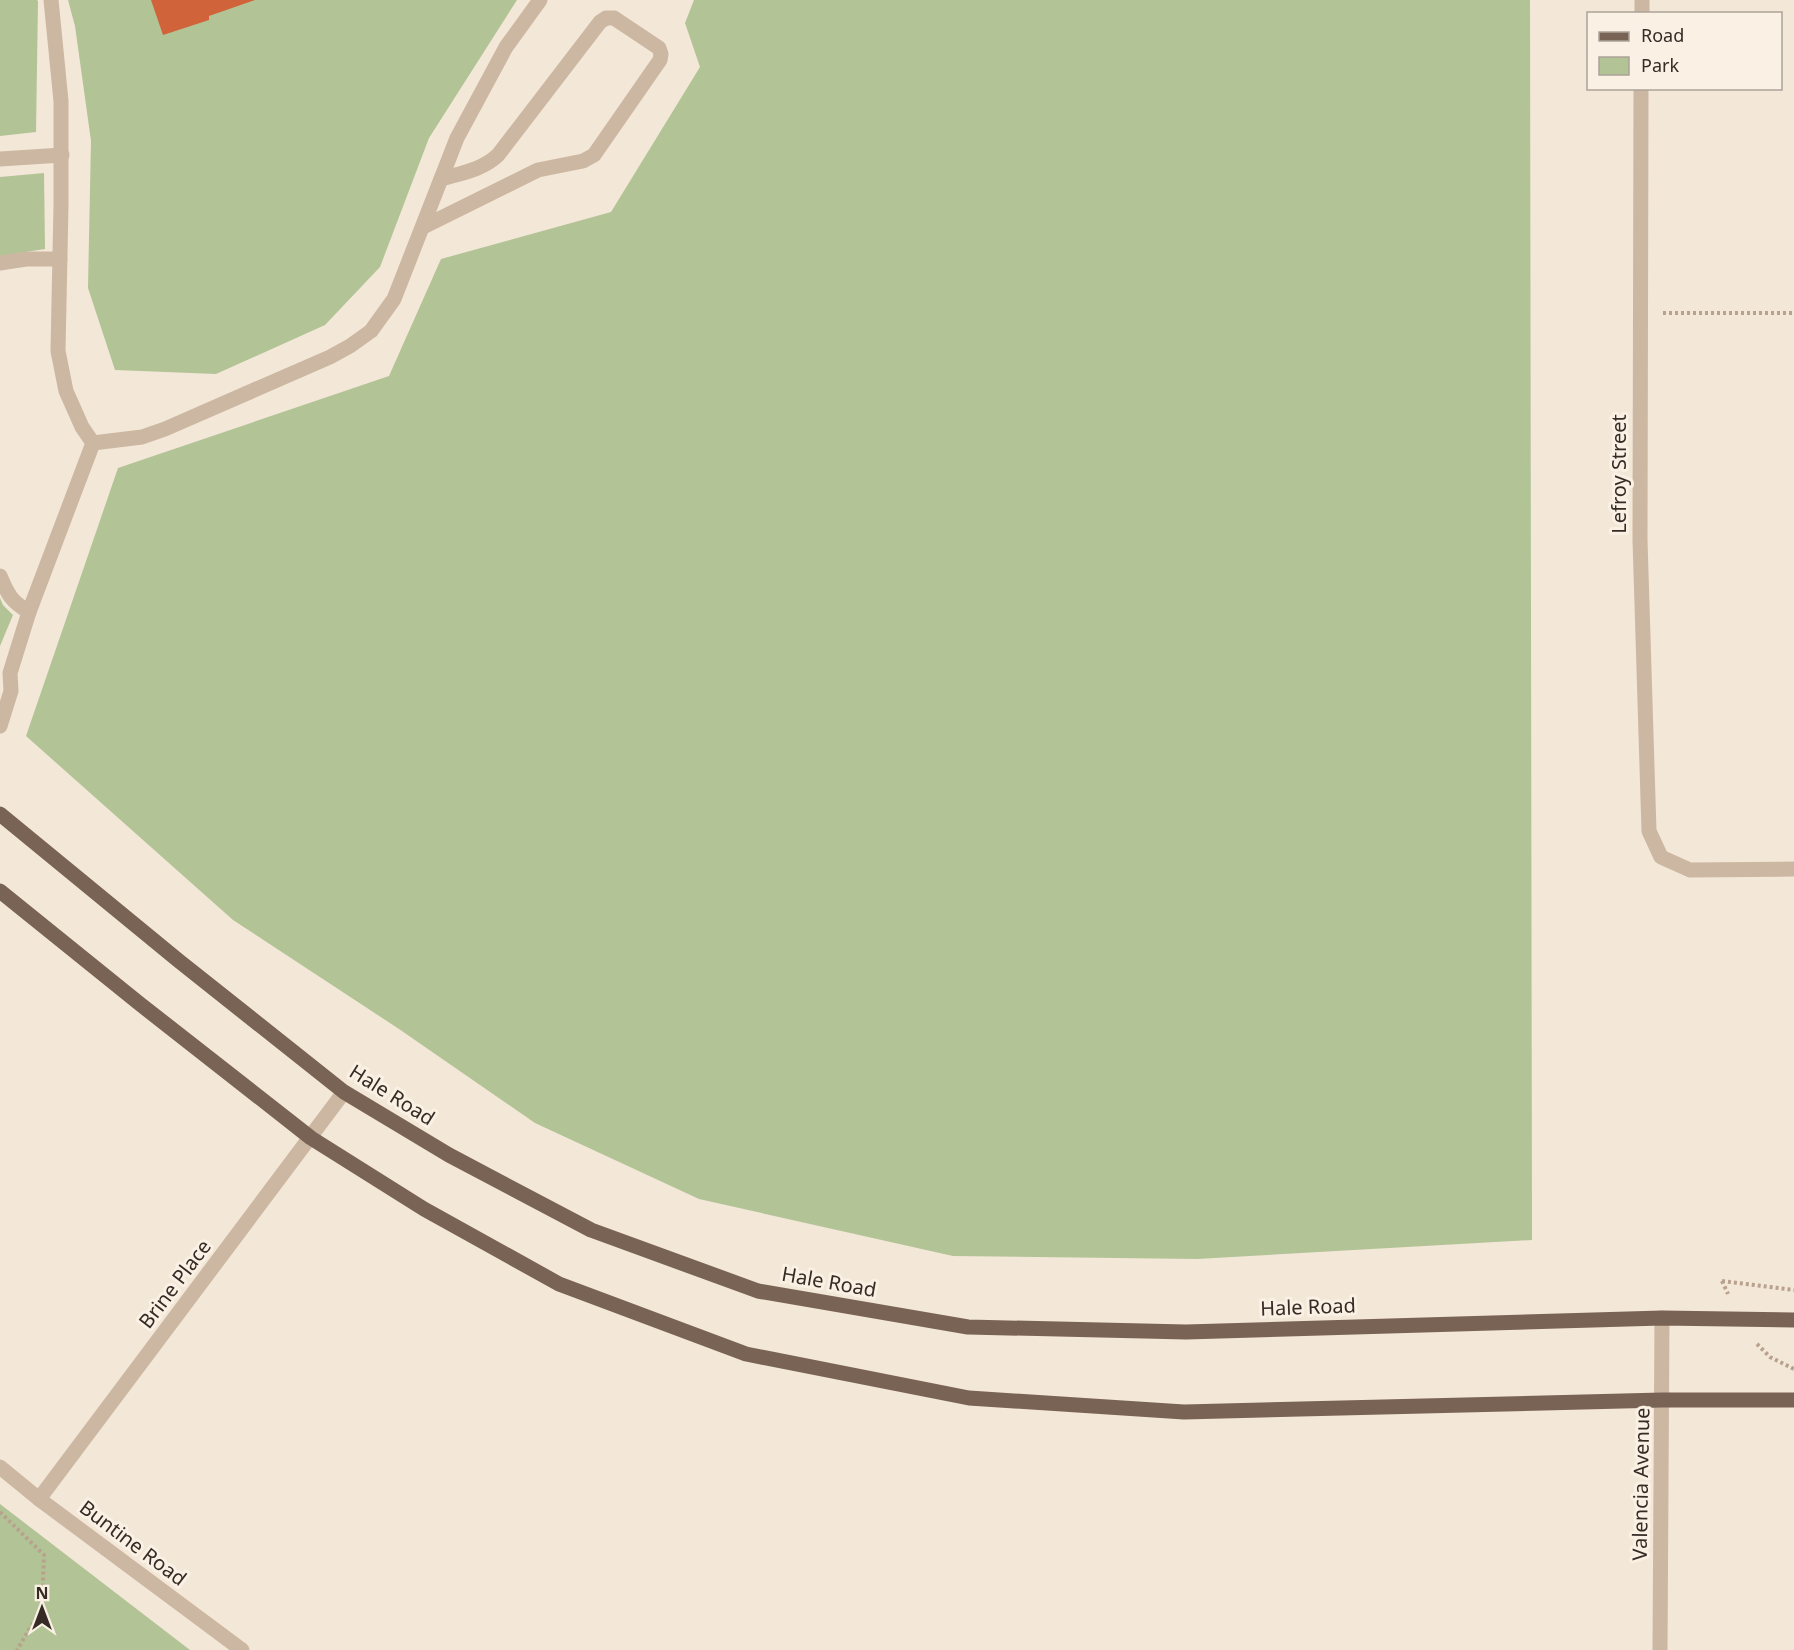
<svg xmlns="http://www.w3.org/2000/svg" width="1794" height="1650" viewBox="0 0 1794 1650" font-family="'Noto Sans',sans-serif">
<style>
.green{fill:#b2c396}
.building{fill:#d06339}
.lines{fill:none;stroke-linecap:round;stroke-linejoin:round}
.path{stroke:#b8a18d;stroke-width:4;stroke-dasharray:3 3;stroke-linecap:butt}
.lane{stroke:#ccb7a2;stroke-width:15}
.street{stroke:#ccb7a2;stroke-width:15}
.primary{stroke:#796355;stroke-width:15}
.labels{text-anchor:middle;stroke-width:6;stroke-linejoin:round;paint-order:stroke}
.street-label{font-size:20px;fill:#362b25;stroke:#faf1e4}
</style>
<rect width="100%" height="100%" fill="#f3e7d7"/>
<g class="green">
<polygon points="0,0 37,0 38,1 36,132 0,136"/>
<polygon points="68,0 517,0 429,138 380,267 325,325 216,374 115,370 88,288 91,141 75,26"/>
<polygon points="694,0 1530,0 1532,1240 1197,1259 953,1256 699,1199 535,1123 399,1029 233,920 26,736 118,468 389,376 441,259 611,212 700,67 685,23"/>
<polygon points="44,173 45,249 0,256 0,177"/>
<polygon points="0,598 3,605 13,615 0,646"/>
<polygon points="0,1504 190,1650 0,1650"/>
</g>
<polygon class="building" points="151,0 255,0 209,16 209,20 163,35"/>
<g class="lines">
<g class="path">
<polyline points="1663,313 1794,313"/>
<polyline points="1722,1281 1728,1294"/>
<polyline points="1722,1281 1794,1290"/>
<polyline points="1757,1344 1770,1357 1794,1369"/>
<polyline points="0,1512 44,1555 42,1608 17,1650"/>
</g>
<g class="lane">
<polyline points="51,0 61,101 61,205 58,351 66,391 82,427 93,443"/>
<polyline points="0,159 62,155"/>
<path d="M423,227L538,170L583,161L594,155L660,60L661,54L659,48L614,18H606L600,22L498,155C482,170 462,173 441,179"/>
<polyline points="0,263 26,259 60,259"/>
<path d="M0,576C8,595 11,601 29,612"/>
<polyline points="0,726 11,691 10,673 29,612 93,443 142,437 165,429 330,357 350,346 371,331 394,299 457,138 506,47 540,0"/>
</g>
<g class="street">
<polyline points="1642,14 1642,0"/>
<polyline points="1641,88 1640,540 1649,831 1661,857 1690,870 1794,869"/>
<polyline points="0,1467 39,1499 242,1650"/>
<polyline points="39,1499 344,1092"/>
<polyline points="1660,1650 1662,1318"/>
</g>
<g class="primary">
<polyline points="0,814 179,961 344,1092 449,1155 591,1230 758,1291 968,1327 1186,1332 1662,1318 1794,1320"/>
<polyline points="0,891 140,1004 311,1138 424,1209 559,1284 746,1354 969,1398 1184,1412 1662,1400 1794,1400"/>
</g>
</g>
<g class="labels">
<g class="street-label">
<text transform="translate(1619 474) rotate(-90)" y="7">Lefroy Street</text>
<text transform="translate(392 1095) rotate(32)" y="7">Hale Road</text>
<text transform="translate(829 1282) rotate(10)" y="7">Hale Road</text>
<text transform="translate(175 1284) rotate(-53)" y="7">Brine Place</text>
<text transform="translate(1308 1307) rotate(-2)" y="7">Hale Road</text>
<text transform="translate(1641 1484) rotate(-89)" y="7">Valencia Avenue</text>
<text transform="translate(133 1543) rotate(37)" y="7">Buntine Road</text>
</g>
</g>
<rect x="1587" y="12" width="195" height="78" fill="#faf1e4" stroke="#aca298" stroke-width="1.5"/>
<rect x="1599" y="32" width="30" height="9" fill="#796355" stroke="#aca298" stroke-width="1.5"/>
<text x="1641" y="42" font-size="18" fill="#362b25">Road</text>
<rect x="1599" y="57" width="30" height="18" fill="#b2c396" stroke="#aca298" stroke-width="1.5"/>
<text x="1641" y="72" font-size="18" fill="#362b25">Park</text>
<g transform="translate(42 1608)" stroke="#faf1e4" stroke-width="4.5" paint-order="stroke">
<path d="M0-4.5L10 22L0 15L-10 22Z" fill="#362b25"/>
<text y="-9" font-size="16" font-weight="bold" text-anchor="middle" fill="#362b25">N</text>
</g>
</svg>
